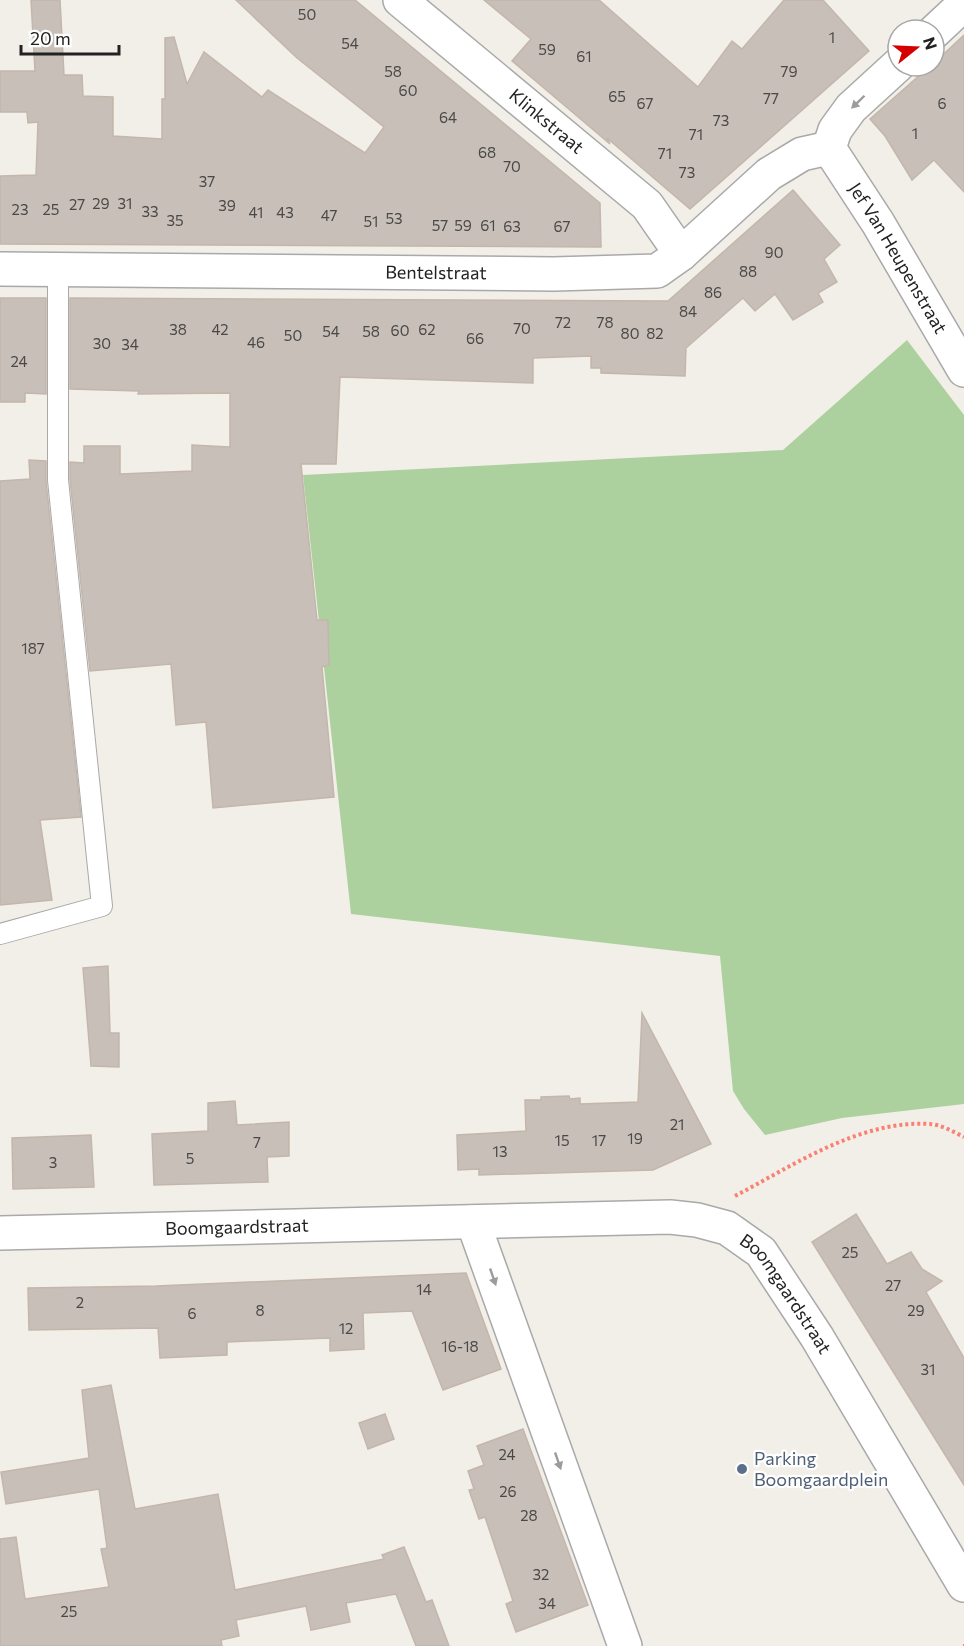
<svg xmlns="http://www.w3.org/2000/svg" width="964" height="1646" viewBox="0 0 964 1646" font-family="Commissioner,sans-serif">
<style>
.forest{fill:#add19e}
.building{fill:#c7bfb8;stroke:#c4b6ab;stroke-width:1.5}
.lines{fill:none;stroke-linecap:round;stroke-linejoin:round}
.lane-casing{stroke:#a9a9a9;stroke-width:22}
.street-casing{stroke:#a9a9a9;stroke-width:36}
.path{stroke:#fa8072;stroke-width:4;stroke-dasharray:3 3;stroke-linecap:butt}
.lane{stroke:#fff;stroke-width:20}
.street{stroke:#fff;stroke-width:33}
.oneway{fill:#9c9c9c}
.service-dot{fill:#5c6f8a;stroke:#fff;stroke-width:2}
.labels{text-anchor:middle;stroke-width:4.5;stroke-linejoin:round;paint-order:stroke}
.number-label{font-size:15px;fill:#4b4948}
.street-label{font-size:18px;fill:#222;stroke:#fff}
.service-label{font-size:18px;fill:#4e5e75;stroke:#fff;text-anchor:start}
</style>
<rect width="100%" height="100%" fill="#f2efe9"/>
<polygon class="forest" points="907,340 964,415 964,1104 842,1118 765,1135 744,1109 733,1091 720,956 351,914 303,475 783,450"/>
<g class="building">
<polygon points="31,0 60,0 64,75 82,75 83,96 113,97 113,136 162,139 162,99 165,99 165,38 174,37 187,84 204,52 262,97 268,90 365,153 384,127 297,58 236,0 355,0 600,203 601,247 0,244 0,176 36,175 38,122 28,123 27,112 0,112 0,71 35,71"/>
<polygon points="484,0 599,0 698,87 732,41 742,49 784,0 823,0 869,51 690,209 607,138 610,144 512,61 531,39"/>
<polygon points="964,35 964,192 934,160 912,180 885,136 870,119 930,66 934,66 934,63"/>
<polygon points="793,190 840,245 824,259 837,282 818,293 823,302 793,320 775,294 755,311 743,298 686,348 685,376 601,373 601,368 591,368 591,356 533,358 533,383 340,377 336,464 301,464 317,620 328,620 329,665 322,667 334,797 213,808 206,722 176,725 171,664 90,671 70,479 70,462 84,463 84,446 120,446 120,474 192,471 192,445 230,447 230,393 138,394 139,391 70,389 70,298 668,301"/>
<polygon points="0,298 46,298 46,394 25,393 25,402 0,402"/>
<polygon points="29,460 46,461 46,481 81,817 40,820 52,900 0,905 0,481 30,479"/>
<polygon points="108,966 110,1033 119,1033 119,1067 91,1066 83,968"/>
<polygon points="642,1013 711,1144 653,1170 479,1175 479,1169 458,1170 457,1135 526,1131 525,1100 541,1100 541,1097 569,1096 570,1099 580,1098 580,1104 638,1102"/>
<polygon points="235,1101 237,1125 289,1122 289,1156 267,1157 268,1182 154,1185 152,1134 208,1131 208,1103"/>
<polygon points="91,1135 94,1187 13,1189 12,1138"/>
<polygon points="856,1214 887,1264 911,1252 922,1269 942,1281 926,1292 964,1358 964,1485 812,1242"/>
<polygon points="466,1273 501,1369 443,1390 412,1311 363,1313 364,1349 330,1351 330,1338 227,1342 227,1355 160,1358 158,1328 29,1330 28,1288 156,1286"/>
<polygon points="111,1385 135,1509 218,1494 235,1590 384,1559 382,1555 404,1547 426,1602 432,1600 449,1646 416,1646 396,1594 346,1603 350,1622 311,1630 306,1606 236,1620 239,1636 221,1640 222,1646 0,1646 0,1539 16,1537 25,1599 109,1587 101,1549 107,1548 99,1489 6,1504 1,1472 89,1458 82,1390"/>
<polygon points="385,1414 394,1439 368,1449 359,1423"/>
<polygon points="523,1429 588,1605 516,1632 506,1604 513,1601 485,1517 479,1519 469,1490 474,1489 468,1471 484,1465 477,1446"/>
</g>
<g class="lines">
<defs>
<polyline id="lane" points="0,934 102,906 58,480 58,270"/>
<g id="street">
<path id="s1" d="M400,0L647,205L681,254"/>
<polyline points="934,32 964,4"/>
<path id="s2" d="M829,148L878,223L964,370"/>
<polyline points="829,148 835,130 851,108 898,65"/>
<path id="s3" d="M0,269L554,274L657,271L681,254L769,174L802,154L829,148"/>
<polyline points="473,1222 625,1646"/>
<path id="s4" d="M0,1233L670,1217L697,1220L727,1228L761,1252L817,1337L964,1585"/>
</g>
</defs>
<use href="#lane" class="lane-casing"/>
<use href="#street" class="street-casing"/>
<g class="path">
<path d="M735,1196C794,1165 860,1120 929,1124C940,1124 954,1132 964,1137"/>
<polyline points="963,1646 964,1646"/>
</g>
<use href="#lane" class="lane"/>
<use href="#street" class="street"/>
</g>
<defs><path id="oneway-solid" d="M-6-.8H1V-3.2L6.5 0L1 3.2V.8H-6Z" transform="scale(1.5)"/></defs>
<g class="oneway">
<use href="#oneway-solid" transform="translate(858 102) rotate(136)"/>
<use href="#oneway-solid" transform="translate(493 1277) rotate(71)"/>
<use href="#oneway-solid" transform="translate(558 1461) rotate(71)"/>
</g>
<circle class="service-dot" cx="742" cy="1469" r="6"/>
<g class="labels">
<g class="number-label">
<text x="307" y="20">50</text>
<text x="832" y="43">1</text>
<text x="350" y="49">54</text>
<text x="547" y="55">59</text>
<text x="584" y="62">61</text>
<text x="393" y="77">58</text>
<text x="789" y="77">79</text>
<text x="408" y="96">60</text>
<text x="617" y="102">65</text>
<text x="771" y="104">77</text>
<text x="645" y="109">67</text>
<text x="942" y="109">6</text>
<text x="448" y="123">64</text>
<text x="721" y="126">73</text>
<text x="915" y="139">1</text>
<text x="696" y="140">71</text>
<text x="487" y="158">68</text>
<text x="665" y="159">71</text>
<text x="512" y="172">70</text>
<text x="687" y="178">73</text>
<text x="207" y="187">37</text>
<text x="101" y="209">29</text>
<text x="125" y="209">31</text>
<text x="77" y="210">27</text>
<text x="227" y="211">39</text>
<text x="20" y="215">23</text>
<text x="51" y="215">25</text>
<text x="150" y="217">33</text>
<text x="256" y="218">41</text>
<text x="285" y="218">43</text>
<text x="329" y="221">47</text>
<text x="394" y="224">53</text>
<text x="175" y="226">35</text>
<text x="371" y="227">51</text>
<text x="440" y="231">57</text>
<text x="463" y="231">59</text>
<text x="488" y="231">61</text>
<text x="512" y="232">63</text>
<text x="562" y="232">67</text>
<text x="774" y="258">90</text>
<text x="748" y="277">88</text>
<text x="713" y="298">86</text>
<text x="688" y="317">84</text>
<text x="563" y="328">72</text>
<text x="605" y="328">78</text>
<text x="522" y="334">70</text>
<text x="178" y="335">38</text>
<text x="220" y="335">42</text>
<text x="427" y="335">62</text>
<text x="400" y="336">60</text>
<text x="331" y="337">54</text>
<text x="371" y="337">58</text>
<text x="630" y="339">80</text>
<text x="655" y="339">82</text>
<text x="293" y="341">50</text>
<text x="475" y="344">66</text>
<text x="256" y="348">46</text>
<text x="102" y="349">30</text>
<text x="130" y="350">34</text>
<text x="19" y="367">24</text>
<text x="33" y="654">187</text>
<text x="677" y="1130">21</text>
<text x="635" y="1144">19</text>
<text x="562" y="1146">15</text>
<text x="599" y="1146">17</text>
<text x="257" y="1148">7</text>
<text x="500" y="1157">13</text>
<text x="190" y="1164">5</text>
<text x="53" y="1168">3</text>
<text x="850" y="1258">25</text>
<text x="893" y="1291">27</text>
<text x="424" y="1295">14</text>
<text x="80" y="1308">2</text>
<text x="260" y="1316">8</text>
<text x="916" y="1316">29</text>
<text x="192" y="1319">6</text>
<text x="346" y="1334">12</text>
<text x="460" y="1352">16-18</text>
<text x="928" y="1375">31</text>
<text x="507" y="1460">24</text>
<text x="508" y="1497">26</text>
<text x="529" y="1521">28</text>
<text x="541" y="1580">32</text>
<text x="547" y="1609">34</text>
<text x="69" y="1617">25</text>
</g>
<g class="street-label">
<text dy="6" stroke="none"><textPath href="#s1" startOffset="190">Klinkstraat</textPath></text>
<text dy="6" stroke="none"><textPath href="#s2" startOffset="130">Jef Van Heupenstraat</textPath></text>
<text dy="6" stroke="none"><textPath href="#s3" startOffset="436">Bentelstraat</textPath></text>
<text dy="6" stroke="none"><textPath href="#s4" startOffset="237">Boomgaardstraat</textPath></text>
<text dy="6" stroke="none"><textPath href="#s4" startOffset="818">Boomgaardstraat</textPath></text>
</g>
<g class="service-label">
<text x="754" y="1465">Parking<tspan x="754" dy="21">Boomgaardplein</tspan></text>
</g>
</g>
<g transform="translate(916 48) rotate(72)"><circle r="28" fill="#ffffff" stroke="#a7a7a7" stroke-width="1.5"/>
<path d="M0-4.5L10 22L0 15L-10 22Z" fill="#d40000"/>
<text y="-9" font-size="16" font-weight="bold" text-anchor="middle" fill="#222222">N</text>
</g>
<path d="M21 45v9h98v-9" fill="none" stroke="#222222" stroke-width="3"/>
<text x="30" y="45" font-size="18" fill="#222222" stroke="#ffffff" stroke-width="4.5" paint-order="stroke">20 m</text>
</svg>
